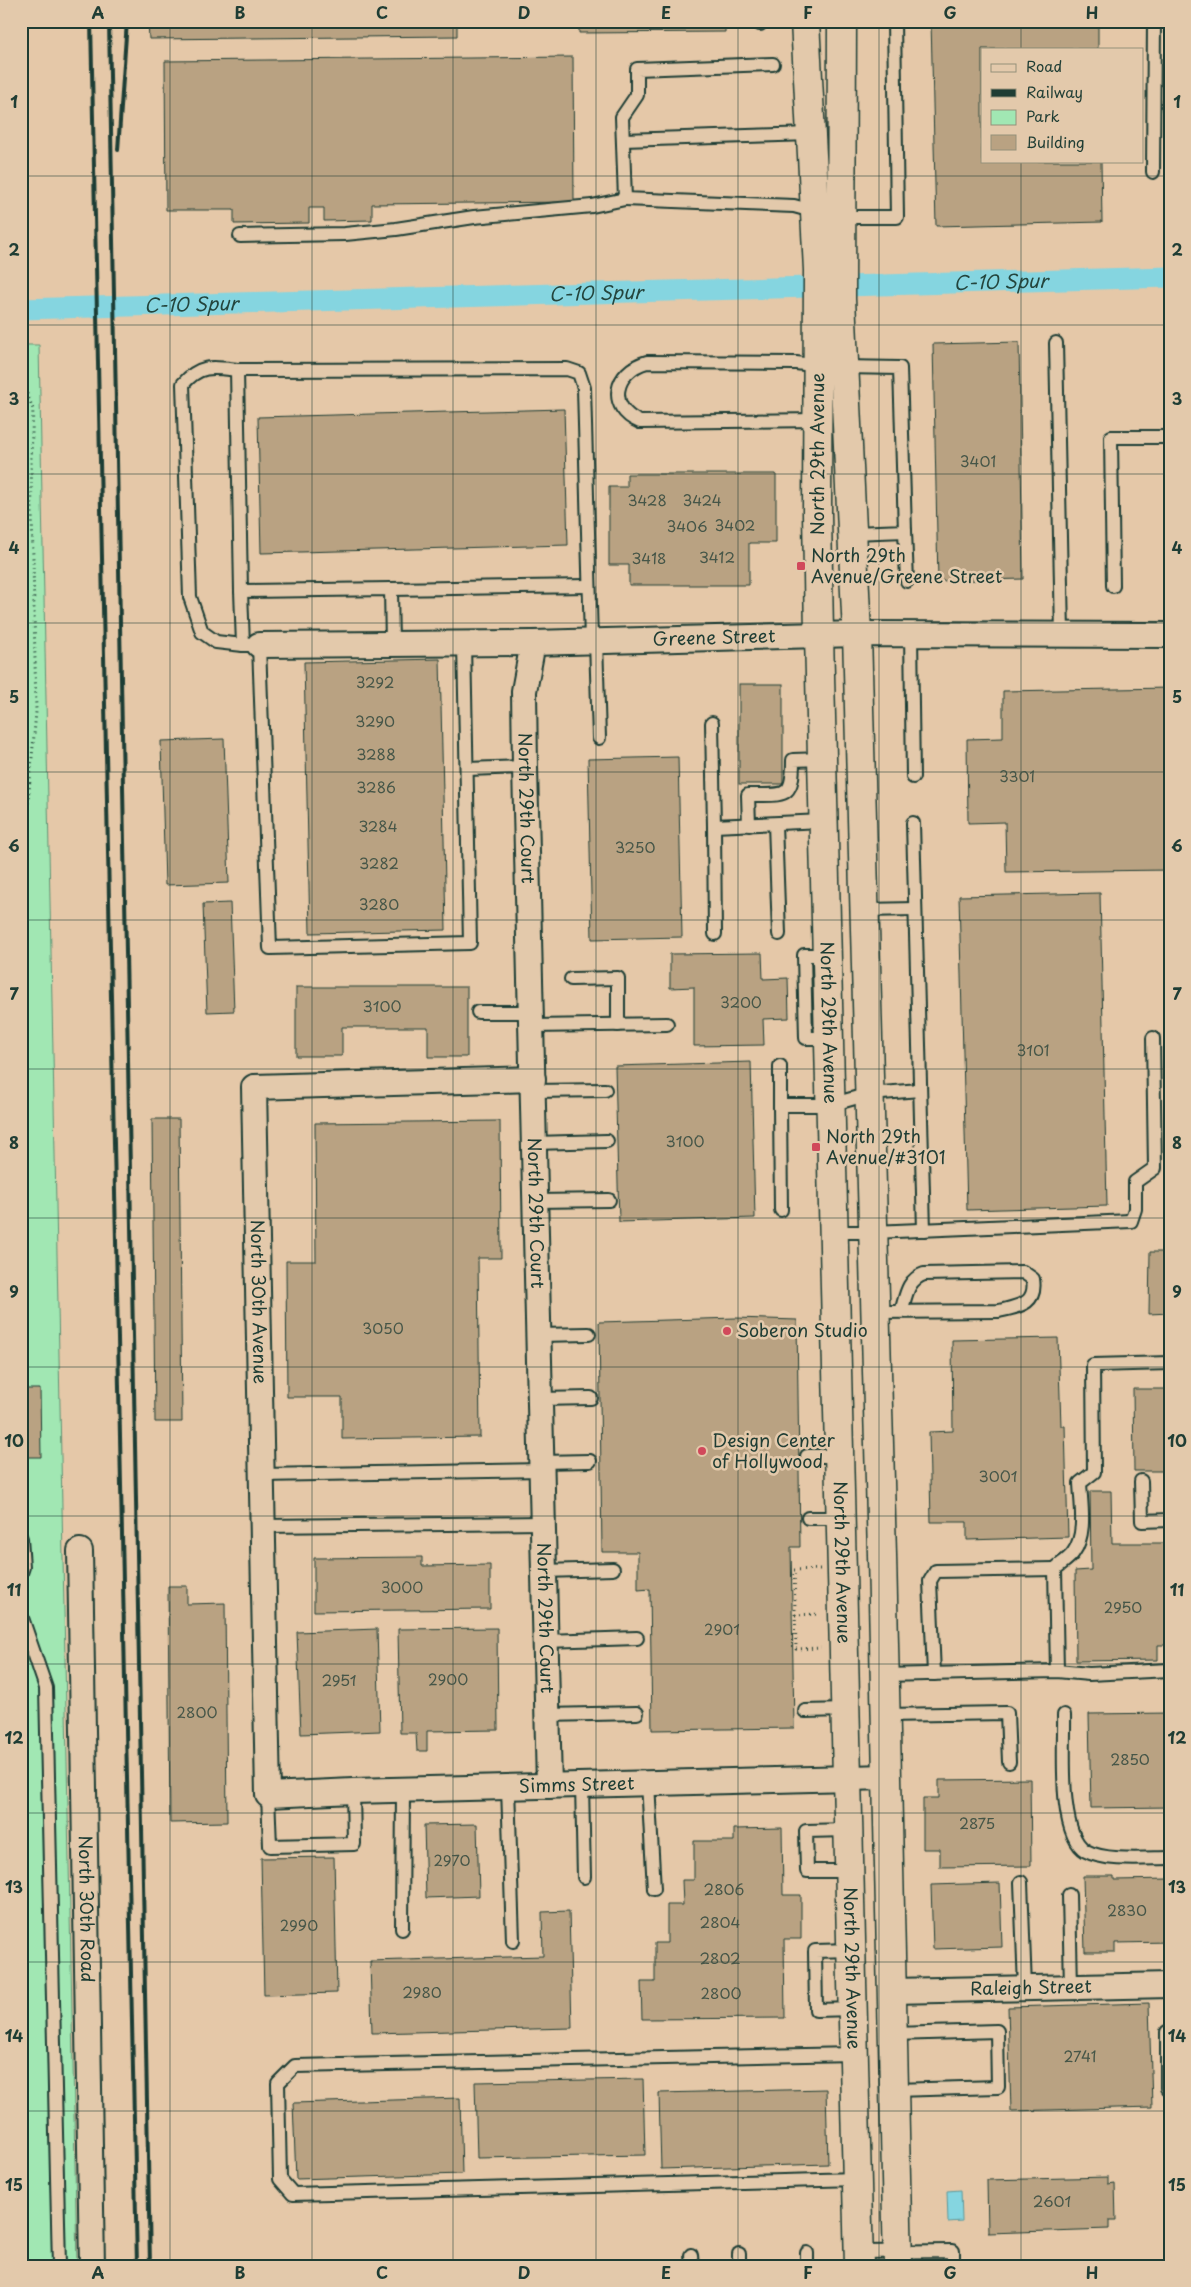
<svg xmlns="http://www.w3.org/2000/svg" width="1191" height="2287" viewBox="0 0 1191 2287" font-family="'Playpen Sans',sans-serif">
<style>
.green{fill:#a1e7b3;stroke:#609274}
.water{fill:#85d5e0;stroke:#5c989b}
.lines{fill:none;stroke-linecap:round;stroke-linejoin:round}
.canal{stroke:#85d5e0;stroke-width:21}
.building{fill:#b9a282;stroke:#1f3d34}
.lane-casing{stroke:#1f3d34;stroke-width:16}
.street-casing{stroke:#1f3d34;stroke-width:28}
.secondary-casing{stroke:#1f3d34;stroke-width:31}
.path{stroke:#1f3d34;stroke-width:3;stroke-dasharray:1 4;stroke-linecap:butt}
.lane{stroke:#e3c9ab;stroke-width:12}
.street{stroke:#e3c9ab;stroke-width:24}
.secondary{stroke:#e3c9ab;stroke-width:28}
.rail{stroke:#1f3d34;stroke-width:4}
.grid{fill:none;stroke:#1f3d34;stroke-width:1;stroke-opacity:0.55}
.poi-dot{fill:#d1495b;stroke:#e3c9ab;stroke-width:2}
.labels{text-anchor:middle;stroke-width:5;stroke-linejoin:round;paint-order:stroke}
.number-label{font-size:15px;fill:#465648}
.street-label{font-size:18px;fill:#1f3d34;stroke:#e3c9ab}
.poi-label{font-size:18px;fill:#1f3d34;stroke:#e3c9ab;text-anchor:start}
.water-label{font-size:19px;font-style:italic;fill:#24453d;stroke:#e3c9ab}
.neatline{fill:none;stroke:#1f3d34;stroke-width:2}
.grid-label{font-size:16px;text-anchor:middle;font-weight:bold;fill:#1f3d34}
</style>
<rect width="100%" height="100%" fill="#e5c8a8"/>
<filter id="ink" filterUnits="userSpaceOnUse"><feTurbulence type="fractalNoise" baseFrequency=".02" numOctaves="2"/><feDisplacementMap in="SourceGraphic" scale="10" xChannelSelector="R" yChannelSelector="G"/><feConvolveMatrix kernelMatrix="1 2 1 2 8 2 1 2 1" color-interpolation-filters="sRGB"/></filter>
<g filter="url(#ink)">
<polygon class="green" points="21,345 39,345 77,2266 21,2266"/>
<polygon class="water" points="961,2190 962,2221 948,2222 947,2191"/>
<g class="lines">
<path class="canal" id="s1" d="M21,309L1170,277"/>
</g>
<g class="building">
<polygon points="148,21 457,21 457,36 149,39"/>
<polygon points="579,21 725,21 725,32 579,33"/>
<polygon points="931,21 1098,21 1098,49 982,49 982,161 1101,161 1102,222 936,226"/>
<polygon points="573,57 574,202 372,204 372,220 324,221 324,208 309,208 309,223 234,224 234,210 166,210 165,61"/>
<polygon points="1019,342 1023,579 938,581 933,344"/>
<polygon points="564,409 568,545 261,553 258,417"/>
<polygon points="627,474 776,474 776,543 749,543 749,585 629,585 629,565 609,565 609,487 627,487"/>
<polygon points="440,659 446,930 310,933 304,662"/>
<rect x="739" y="684" width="44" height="100"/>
<polygon points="1170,688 1170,870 1006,872 1005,822 968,823 967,739 1003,738 1003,691"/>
<polygon points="224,739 229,883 165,885 161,741"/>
<polygon points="678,757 682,937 592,939 588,759"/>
<polygon points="1100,893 1107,1206 967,1210 959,896"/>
<polygon points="230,903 234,1011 207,1012 203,904"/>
<polygon points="762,953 763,979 788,978 789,1018 763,1019 764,1045 694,1046 694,987 670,988 670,954"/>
<polygon points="296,987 467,987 467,1057 428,1057 428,1027 342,1027 342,1056 296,1056"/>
<polygon points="751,1062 755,1218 619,1222 615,1066"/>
<polygon points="152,1119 179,1119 182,1422 155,1422"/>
<polygon points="500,1121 501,1258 478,1258 480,1437 342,1439 342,1397 287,1397 286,1261 316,1261 315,1123"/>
<polygon points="1150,1252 1170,1252 1170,1313 1149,1314"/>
<polygon points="736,1318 797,1320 800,1547 791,1547 794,1728 652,1730 650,1589 638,1590 638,1552 602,1552 599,1322"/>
<polygon points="1058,1338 1061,1426 1065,1426 1068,1537 967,1540 967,1522 931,1522 929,1432 953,1431 952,1340"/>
<polygon points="21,1389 40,1389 41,1457 21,1457"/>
<polygon points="1133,1389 1170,1389 1170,1471 1134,1471"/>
<polygon points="1090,1491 1111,1491 1112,1543 1170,1543 1170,1645 1158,1645 1158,1660 1076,1661 1075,1571 1091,1570"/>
<polygon points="422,1557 422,1566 490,1565 490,1609 314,1611 314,1558"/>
<polygon points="168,1586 187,1586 187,1604 225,1603 227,1822 170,1823"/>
<polygon points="497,1628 498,1730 427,1731 427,1751 417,1751 416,1733 400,1733 398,1629"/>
<polygon points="377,1629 380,1731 301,1734 297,1632"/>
<polygon points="1170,1713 1170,1807 1091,1808 1089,1714"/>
<polygon points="1030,1779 1031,1866 940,1867 940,1849 923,1849 923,1798 939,1798 939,1780"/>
<polygon points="477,1824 479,1896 426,1898 424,1825"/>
<polygon points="782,1828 783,1895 801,1895 801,1939 784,1939 785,2018 642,2019 641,1982 655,1982 655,1943 667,1943 667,1905 683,1905 682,1880 694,1880 694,1841 734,1841 734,1829"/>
<polygon points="334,1857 337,1993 264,1995 261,1858"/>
<polygon points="1083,1876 1114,1876 1114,1880 1170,1879 1170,1942 1115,1943 1115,1952 1085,1952"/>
<polygon points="1000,1883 1002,1947 933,1949 931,1885"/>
<polygon points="569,1911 572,2028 372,2033 370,1961 543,1956 542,1912"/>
<polygon points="1149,2003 1152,2107 1011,2111 1008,2007"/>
<polygon points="643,2079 645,2155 477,2158 475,2082"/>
<polygon points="826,2089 828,2164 661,2169 659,2093"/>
<polygon points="460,2098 462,2174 296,2179 293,2103"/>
<polygon points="1108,2177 1108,2184 1115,2183 1116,2221 1109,2221 1109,2229 988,2233 987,2180"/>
</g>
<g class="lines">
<defs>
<g id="lane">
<polyline points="760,21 760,24"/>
<polyline points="773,64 637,69 637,95 622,117 625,199 794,206 816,212"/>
<polyline points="623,140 810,134"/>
<polyline points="1153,172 1154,21"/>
<polyline points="838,217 897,217 894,21"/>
<polyline points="240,236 345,234 396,229 474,217 592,206 625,199"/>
<polyline points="1056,343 1062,634"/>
<polyline points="843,367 900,368 905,531 853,533"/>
<path d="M237,370C213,367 200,364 183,384L190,597L202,632L216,642L243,645"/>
<path d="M818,420L640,422C606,408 614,371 647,362L796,363L820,366"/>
<polyline points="905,531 907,581"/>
<polyline points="1113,586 1111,437 1170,437"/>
<polyline points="391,589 589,586"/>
<polyline points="241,591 243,645 259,645 270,948 470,943 464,643"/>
<polyline points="911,634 913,777"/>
<polyline points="596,641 599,738"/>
<polyline points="392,644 391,589 241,591 237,370 567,369 579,373 584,388 591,641"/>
<polyline points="712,723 714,826"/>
<polyline points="467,769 525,767"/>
<polyline points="913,823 924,1230"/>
<polyline points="775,824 779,934"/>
<path d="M749,825L748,795C784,794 793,801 793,760L822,759"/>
<polyline points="865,910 915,909"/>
<polyline points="715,934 714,826 823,821"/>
<polyline points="826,955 804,955 806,1038 829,1038"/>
<polyline points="571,979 618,978 618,1025"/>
<polyline points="478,1012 531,1012"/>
<polyline points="532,1026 667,1024"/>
<polyline points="780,1066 780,1105"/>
<polyline points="533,1091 605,1090"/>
<polyline points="534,1143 607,1141"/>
<polyline points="536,1201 609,1200"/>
<polyline points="781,1210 780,1105 830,1105 869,1094 920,1090"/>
<polyline points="833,1232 873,1232 1131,1221 1135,1209 1135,1182 1155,1168 1153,1038"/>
<path d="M875,1312L999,1311C1020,1306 1037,1304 1033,1279L1023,1272L924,1274C907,1280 906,1296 901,1312"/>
<polyline points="539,1335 589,1334"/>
<polyline points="540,1399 591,1398"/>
<polyline points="807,1456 840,1456"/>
<polyline points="541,1462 590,1461"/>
<polyline points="261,1475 542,1470"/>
<polyline points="1141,1481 1142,1521 1170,1520"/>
<polyline points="808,1518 841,1518"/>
<polyline points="262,1526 542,1523"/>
<polyline points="21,1538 23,1567 21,1573"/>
<polyline points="544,1571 613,1569"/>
<polyline points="21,1615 46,1688 59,2266"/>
<polyline points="545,1641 637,1638"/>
<path d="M1057,1671L1055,1569C1060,1564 1069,1559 1073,1553C1087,1534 1081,1505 1080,1483L1094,1472L1093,1365L1170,1363"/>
<polyline points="934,1674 930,1581 936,1571 1055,1569"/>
<polyline points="884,1675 1057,1671 1089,1674 1170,1670"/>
<polyline points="805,1711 846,1710"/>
<polyline points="547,1715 637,1713"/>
<polyline points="885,1715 1007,1713 1009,1762"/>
<path d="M1064,1715C1065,1746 1057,1834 1086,1851C1106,1862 1147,1858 1170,1858"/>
<polyline points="648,1783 654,1889"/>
<polyline points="582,1785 584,1877"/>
<polyline points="508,1787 513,1941"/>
<polyline points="268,1795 270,1846 354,1844 353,1791"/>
<polyline points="848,1830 806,1831 807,1871 849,1871"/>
<polyline points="1021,1882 1025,1988"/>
<polyline points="1069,1895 1071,1987"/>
<polyline points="402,1929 403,1790"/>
<polyline points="851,1950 815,1951 816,2010 853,2009"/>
<polyline points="1170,2032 1167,2032 1167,2088 1170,2088"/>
<polyline points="893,2034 997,2031 998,2087 894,2090"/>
<polyline points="854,2054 295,2066 278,2083 280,2179 293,2194 857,2179"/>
<polyline points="859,2252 953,2251 953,2266"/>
<polyline points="807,2253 807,2266"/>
<polyline points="691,2255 692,2266"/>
<polyline points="739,2266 739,2254"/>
</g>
<g id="street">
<path id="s2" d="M533,643L524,691L525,767L549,1786"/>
<path id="s3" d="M259,645L533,643L857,634L1170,635"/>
<path id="s4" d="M533,1079L254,1087L268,1795L353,1791L887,1777"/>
<path id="s5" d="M80,1551L92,2266"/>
<path id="s6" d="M892,1991L1170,1985"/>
</g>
<g id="secondary">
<path id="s7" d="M805,21L818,270L817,513L819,635L859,2266"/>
<polyline points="842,21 841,299 857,634 882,1555 898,2266"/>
</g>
</defs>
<use href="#lane" class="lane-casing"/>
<use href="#street" class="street-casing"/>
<use href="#secondary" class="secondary-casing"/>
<g class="path">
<polyline points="21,386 25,389 33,409 31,458 36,712 21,883"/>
<polyline points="820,1569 794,1570 796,1649 821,1648"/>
<polyline points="795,1615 819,1614"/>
</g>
<use href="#lane" class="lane"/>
<use href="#street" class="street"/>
<use href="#secondary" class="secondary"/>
<g class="rail">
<polyline points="91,21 137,2266"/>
<polyline points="109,21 150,2266"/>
<polyline points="118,150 127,21"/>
</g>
</g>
</g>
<path class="grid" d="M170,21V2266M312,21V2266M453,21V2266M596,21V2266M738,21V2266M879,21V2266M1021,21V49M1021,161V2266M21,176H1170M21,325H1170M21,474H1170M21,623H1170M21,772H1170M21,920H1170M21,1069H1170M21,1218H1170M21,1367H1170M21,1516H1170M21,1664H1170M21,1813H1170M21,1962H1170M21,2111H1170"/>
<g class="poi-dot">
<rect x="796" y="561" width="10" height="10" rx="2.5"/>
<rect x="811" y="1142" width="10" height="10" rx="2.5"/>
<circle cx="727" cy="1331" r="5"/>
<circle cx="702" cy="1451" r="5"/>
</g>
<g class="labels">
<g class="number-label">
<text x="978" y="467">3401</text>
<text x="647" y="506">3428</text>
<text x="702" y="506">3424</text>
<text x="735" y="531">3402</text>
<text x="687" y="532">3406</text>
<text x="717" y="563">3412</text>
<text x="649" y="564">3418</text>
<text x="375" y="688">3292</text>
<text x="375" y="727">3290</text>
<text x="376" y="760">3288</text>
<text x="1017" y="782">3301</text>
<text x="376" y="793">3286</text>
<text x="378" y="832">3284</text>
<text x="635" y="853">3250</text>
<text x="379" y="869">3282</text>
<text x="379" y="910">3280</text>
<text x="741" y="1008">3200</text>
<text x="382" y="1012">3100</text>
<text x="1033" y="1056">3101</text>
<text x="685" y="1147">3100</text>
<text x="383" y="1334">3050</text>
<text x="998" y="1482">3001</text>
<text x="402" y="1593">3000</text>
<text x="1123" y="1613">2950</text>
<text x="722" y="1635">2901</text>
<text x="448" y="1685">2900</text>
<text x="339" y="1686">2951</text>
<text x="197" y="1718">2800</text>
<text x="1130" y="1765">2850</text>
<text x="977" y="1829">2875</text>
<text x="452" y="1866">2970</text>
<text x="724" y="1895">2806</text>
<text x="1127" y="1916">2830</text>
<text x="720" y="1928">2804</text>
<text x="299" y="1931">2990</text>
<text x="720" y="1964">2802</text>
<text x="422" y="1998">2980</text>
<text x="721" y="1999">2800</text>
<text x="1080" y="2062">2741</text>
<text x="1052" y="2207">2601</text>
</g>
<g class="street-label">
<text transform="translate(818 454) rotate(-90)" y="6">North 29th Avenue</text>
<text dy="6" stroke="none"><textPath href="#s3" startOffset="455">Greene Street</textPath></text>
<text dy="6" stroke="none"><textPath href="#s2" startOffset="166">North 29th Court</textPath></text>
<text dy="6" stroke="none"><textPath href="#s7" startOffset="1002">North 29th Avenue</textPath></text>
<text dy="6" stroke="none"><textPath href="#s2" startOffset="571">North 29th Court</textPath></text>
<text dy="6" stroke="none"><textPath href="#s4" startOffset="494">North 30th Avenue</textPath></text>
<text dy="6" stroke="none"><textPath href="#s7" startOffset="1542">North 29th Avenue</textPath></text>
<text dy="6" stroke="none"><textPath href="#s2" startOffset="976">North 29th Court</textPath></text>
<text dy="6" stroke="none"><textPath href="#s4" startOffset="1296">Simms Street</textPath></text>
<text dy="6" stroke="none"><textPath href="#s5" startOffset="358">North 30th Road</textPath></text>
<text dy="6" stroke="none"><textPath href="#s7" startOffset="1948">North 29th Avenue</textPath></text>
<text dy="6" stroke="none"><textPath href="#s6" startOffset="139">Raleigh Street</textPath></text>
</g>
<g class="poi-label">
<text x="811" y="562">North 29th<tspan x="811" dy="21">Avenue/Greene Street</tspan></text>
<text x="826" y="1143">North 29th<tspan x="826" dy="21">Avenue/#3101</tspan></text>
<text x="737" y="1337">Soberon Studio</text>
<text x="712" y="1447">Design Center<tspan x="712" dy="21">of Hollywood</tspan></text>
</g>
<g class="water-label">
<text dy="7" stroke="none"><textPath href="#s1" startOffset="980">C-10 Spur</textPath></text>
<text dy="7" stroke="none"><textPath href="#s1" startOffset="575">C-10 Spur</textPath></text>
<text dy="7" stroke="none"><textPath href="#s1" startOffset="170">C-10 Spur</textPath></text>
</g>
</g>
<rect width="1191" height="2287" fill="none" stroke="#e3c9ab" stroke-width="55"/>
<rect x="981" y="48" width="162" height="115" fill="#e3c9ab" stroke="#95917b"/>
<rect x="991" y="64" width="25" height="8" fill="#e3c9ab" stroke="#95917b"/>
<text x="1026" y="72" font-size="15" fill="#1f3d34">Road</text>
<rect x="991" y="89" width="25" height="8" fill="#1f3d34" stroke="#95917b"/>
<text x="1026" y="98" font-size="15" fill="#1f3d34">Railway</text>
<rect x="991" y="110" width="25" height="15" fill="#a1e7b3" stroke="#95917b"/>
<text x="1026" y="122" font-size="15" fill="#1f3d34">Park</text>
<rect x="991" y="135" width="25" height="15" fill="#b9a282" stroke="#95917b"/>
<text x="1026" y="148" font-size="15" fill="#1f3d34">Building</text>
<rect x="28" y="28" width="1136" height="2232" class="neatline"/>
<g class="grid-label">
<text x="98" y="19">A</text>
<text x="240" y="19">B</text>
<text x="382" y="19">C</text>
<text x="524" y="19">D</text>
<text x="666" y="19">E</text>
<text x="808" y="19">F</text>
<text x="950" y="19">G</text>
<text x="1092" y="19">H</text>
<text x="14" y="108">1</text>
<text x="1177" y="108">1</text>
<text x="14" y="256">2</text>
<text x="1177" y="256">2</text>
<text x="14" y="405">3</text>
<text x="1177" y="405">3</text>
<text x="14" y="554">4</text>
<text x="1177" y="554">4</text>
<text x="14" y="703">5</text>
<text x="1177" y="703">5</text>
<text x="14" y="852">6</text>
<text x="1177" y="852">6</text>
<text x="14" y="1000">7</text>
<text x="1177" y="1000">7</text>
<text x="14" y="1149">8</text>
<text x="1177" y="1149">8</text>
<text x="14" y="1298">9</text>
<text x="1177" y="1298">9</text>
<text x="14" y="1447">10</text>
<text x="1177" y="1447">10</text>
<text x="14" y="1596">11</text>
<text x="1177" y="1596">11</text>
<text x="14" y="1744">12</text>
<text x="1177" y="1744">12</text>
<text x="14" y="1893">13</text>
<text x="1177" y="1893">13</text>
<text x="14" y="2042">14</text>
<text x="1177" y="2042">14</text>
<text x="14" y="2191">15</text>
<text x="1177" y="2191">15</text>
<text x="98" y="2279">A</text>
<text x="240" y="2279">B</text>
<text x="382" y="2279">C</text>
<text x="524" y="2279">D</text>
<text x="666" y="2279">E</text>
<text x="808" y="2279">F</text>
<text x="950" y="2279">G</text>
<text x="1092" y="2279">H</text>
</g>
</svg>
